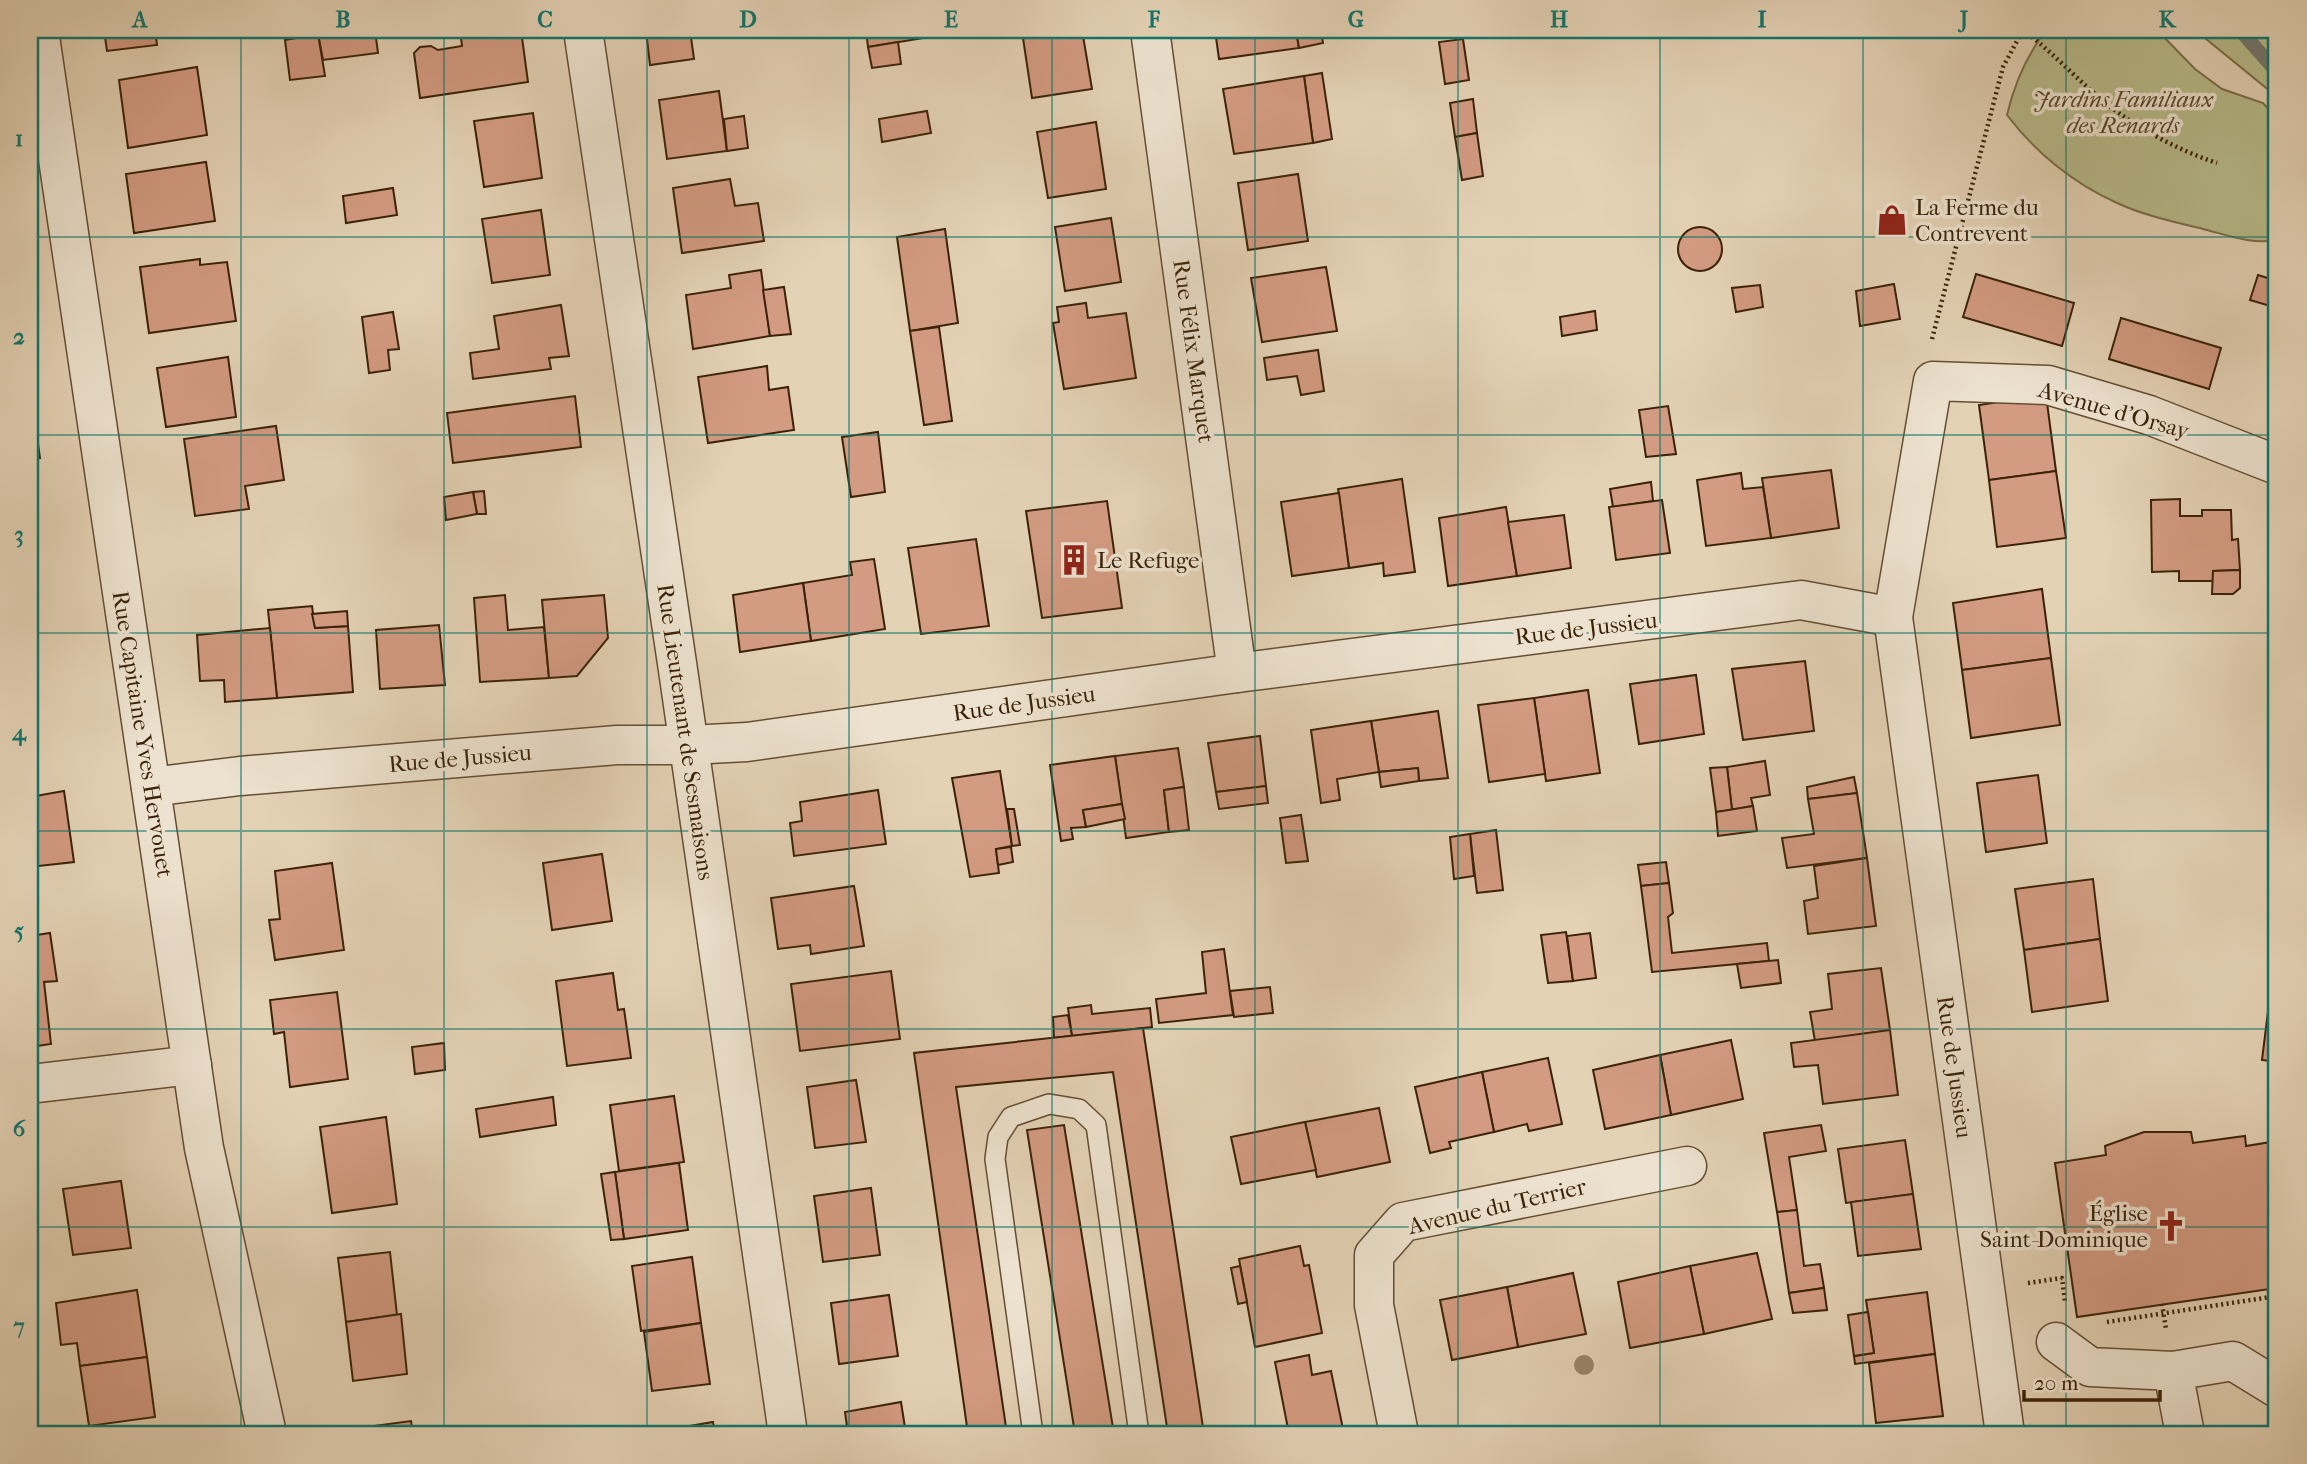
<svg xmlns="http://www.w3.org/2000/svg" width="2307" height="1464" viewBox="0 0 2307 1464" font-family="'IM FELL French Canon',serif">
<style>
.green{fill:#b8bb8b;stroke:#7a6e4a;stroke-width:2}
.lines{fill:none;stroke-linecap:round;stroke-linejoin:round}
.stream{stroke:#737a71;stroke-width:14}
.building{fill:#d39b82;stroke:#3b2208;stroke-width:2}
.lane-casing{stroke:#654e33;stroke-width:22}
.street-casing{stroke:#654e33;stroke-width:41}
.path{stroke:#3b2208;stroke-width:4.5;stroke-dasharray:2 3.5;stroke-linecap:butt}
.lane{stroke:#ede2cf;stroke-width:19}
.street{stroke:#ede2cf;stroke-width:38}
.tree{fill:#988668}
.grid{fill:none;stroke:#0f766e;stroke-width:2;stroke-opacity:0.55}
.labels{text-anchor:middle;stroke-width:7;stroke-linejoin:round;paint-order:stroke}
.park-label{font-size:23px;font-style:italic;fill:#5a4829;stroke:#ede2cf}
.poi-label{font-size:23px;fill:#3b2208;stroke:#ede2cf;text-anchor:start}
.street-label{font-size:23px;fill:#3b2208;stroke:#ede2cf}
.neatline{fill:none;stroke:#0f766e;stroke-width:2.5}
.grid-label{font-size:23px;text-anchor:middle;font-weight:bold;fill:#0f766e}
</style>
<rect width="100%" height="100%" fill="#e4d2b5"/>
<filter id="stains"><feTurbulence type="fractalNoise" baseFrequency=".00286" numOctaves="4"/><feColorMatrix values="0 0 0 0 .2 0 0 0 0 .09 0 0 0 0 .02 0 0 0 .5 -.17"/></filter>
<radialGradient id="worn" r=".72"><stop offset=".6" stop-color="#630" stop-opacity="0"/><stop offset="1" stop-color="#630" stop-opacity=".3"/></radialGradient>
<g class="green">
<path d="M2046,30H2157L2195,69L2222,89L2263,103L2277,118V240C2252,245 2227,235 2203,229C2174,222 2142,215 2115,202C2073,183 2035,152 2007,115C2014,85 2027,55 2046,30Z"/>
<polygon points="2195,30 2277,30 2277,102 2271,92"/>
</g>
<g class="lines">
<polyline class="stream" points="2240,30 2277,72"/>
</g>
<g class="building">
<polygon points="104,30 155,30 157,45 107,51"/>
<polygon points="349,30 375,30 378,53 323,60 318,34"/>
<polygon points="460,30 521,30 528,82 420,98 414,53 420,47 431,46 438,50 462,46"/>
<polygon points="646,30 690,30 694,59 650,65"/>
<polygon points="866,30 936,30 936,36 868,47"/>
<polygon points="1082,30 1092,89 1032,98 1023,38"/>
<polygon points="1215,30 1296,30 1299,48 1219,59"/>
<polygon points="1296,30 1321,30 1323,43 1299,48"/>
<polygon points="318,34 325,76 290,80 285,40"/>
<polygon points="1463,39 1469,80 1445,84 1439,42"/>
<polygon points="898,42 901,64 872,68 868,47"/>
<polygon points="197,67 207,135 128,148 119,80"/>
<polygon points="1322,73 1332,139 1313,143 1304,76"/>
<polygon points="1304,76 1313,143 1234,154 1223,89"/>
<polygon points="719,91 727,151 667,159 659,100"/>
<polygon points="1473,99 1477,133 1455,137 1450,103"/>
<polygon points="927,111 931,133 882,142 879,119"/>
<polygon points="533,113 542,178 484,187 474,121"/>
<polygon points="744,116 748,148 727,151 724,119"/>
<polygon points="1096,122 1106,189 1048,198 1037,132"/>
<polygon points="1477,133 1483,176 1462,180 1455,137"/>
<polygon points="206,162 215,221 134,233 126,174"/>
<polygon points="1298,174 1308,241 1248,250 1238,183"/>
<polygon points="730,179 735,206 758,203 764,241 682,253 673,188"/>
<polygon points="393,188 397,215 346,223 343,196"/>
<polygon points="541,210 550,275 492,283 482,219"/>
<polygon points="1111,218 1121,282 1065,291 1055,227"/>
<circle cx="1700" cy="249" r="22"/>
<polygon points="945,229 958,323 910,331 897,237"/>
<polygon points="200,259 200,265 227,262 236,321 149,333 140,267"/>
<polygon points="1326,267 1337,331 1262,342 1251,278"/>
<polygon points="761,270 770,336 693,349 686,295 731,288 729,275"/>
<polygon points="1976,274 2074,303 2062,346 1963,317"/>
<polygon points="2258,275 2277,281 2277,308 2250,300"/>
<polygon points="1894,284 1900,319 1860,326 1856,291"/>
<polygon points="1760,285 1763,307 1736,312 1732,288"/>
<polygon points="784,287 791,334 770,336 763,290"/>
<polygon points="1086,303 1088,318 1126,313 1136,378 1064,389 1053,323 1059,322 1057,307"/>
<polygon points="561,305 569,356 549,358 551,369 473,379 470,353 499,349 494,316"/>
<polygon points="1595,311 1597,330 1562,336 1560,317"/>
<polygon points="393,312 399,349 388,350 390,370 369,373 362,317"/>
<polygon points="2121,318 2221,348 2209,389 2109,359"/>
<polygon points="939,327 952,421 924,425 910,331"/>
<polygon points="1318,350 1324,391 1301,395 1297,376 1267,380 1264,358"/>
<polygon points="228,357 236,417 166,427 157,368"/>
<polygon points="767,366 769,390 788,387 794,430 708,443 698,377"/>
<polygon points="2046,395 2056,471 1989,480 1979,405"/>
<polygon points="575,396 581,447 453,463 447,413"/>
<polygon points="1668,406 1676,454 1646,457 1639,410"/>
<polygon points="30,414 34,414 40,458 30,459"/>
<polygon points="276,426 284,480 245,486 249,509 195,516 184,439"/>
<polygon points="878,432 885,492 851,497 842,437"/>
<polygon points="1831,470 1839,528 1771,538 1762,478"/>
<polygon points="2056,471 2066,538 1997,547 1989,480"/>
<polygon points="1741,473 1743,489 1763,487 1771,538 1706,546 1697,480"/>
<polygon points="1402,479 1415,572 1384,576 1383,563 1349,568 1338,489"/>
<polygon points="1651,482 1653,501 1613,507 1610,489"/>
<polygon points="484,491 486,514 477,514 473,492"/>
<polygon points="473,492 477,514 446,520 444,497"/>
<polygon points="1339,493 1349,568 1292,576 1281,502"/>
<polygon points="2180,499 2180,516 2202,516 2202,510 2231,510 2232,540 2238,539 2240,570 2213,571 2213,581 2179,581 2179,571 2152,572 2151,500"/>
<polygon points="1662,500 1670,553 1616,560 1609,507"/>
<polygon points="1107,501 1122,608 1042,618 1026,511"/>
<polygon points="1506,507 1517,576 1448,586 1439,518"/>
<polygon points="1564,515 1571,568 1517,576 1508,522"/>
<polygon points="976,539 989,626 921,634 908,548"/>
<polygon points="874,559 885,629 811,641 803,583 852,575 850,562"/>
<polygon points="2240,570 2240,588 2233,594 2212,594 2213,571"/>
<polygon points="803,583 811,641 740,652 733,595"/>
<polygon points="2042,589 2051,658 1962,670 1953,603"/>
<polygon points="505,595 508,630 544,627 549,678 480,682 474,598"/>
<polygon points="604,595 608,638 577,676 549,678 542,600"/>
<polygon points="312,606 315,628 348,626 353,692 277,698 268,610"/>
<polygon points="347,611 348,626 315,628 312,614"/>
<polygon points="439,625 445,685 380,689 376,630"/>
<polygon points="270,628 277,698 225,702 224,680 200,681 197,635"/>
<polygon points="2051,658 2060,725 1971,738 1962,670"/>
<polygon points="1805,661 1814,731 1743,740 1732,669"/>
<polygon points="1696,675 1704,734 1639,744 1630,684"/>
<polygon points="1588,690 1600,773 1546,781 1534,698"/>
<polygon points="1534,698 1545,774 1489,782 1478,705"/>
<polygon points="1438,711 1448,778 1419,781 1418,768 1379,772 1371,721"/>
<polygon points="1371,721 1379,772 1337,779 1340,800 1321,803 1311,730"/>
<polygon points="1260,736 1266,786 1216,792 1208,743"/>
<polygon points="1178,748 1184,787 1164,790 1169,832 1126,838 1115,756"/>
<polygon points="1115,756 1122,804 1083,810 1086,827 1071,828 1073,839 1061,841 1050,765"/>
<polygon points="1765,761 1770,795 1751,798 1753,806 1732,810 1727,767"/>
<polygon points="1727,767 1732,810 1716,812 1710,768"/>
<polygon points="1418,768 1419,781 1381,787 1379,772"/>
<polygon points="1000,771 1012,846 996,849 999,873 970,877 952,778"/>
<polygon points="2038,775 2047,843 1986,852 1977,783"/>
<polygon points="1854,777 1857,793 1808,799 1807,787"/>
<polygon points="1266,786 1268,803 1219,809 1216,792"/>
<polygon points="1184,787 1189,830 1169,832 1164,790"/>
<polygon points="878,790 886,844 794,856 790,823 802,821 800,802"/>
<polygon points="64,791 74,862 30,867 30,797"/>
<polygon points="1857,793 1867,858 1787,868 1782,838 1814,834 1808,799"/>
<polygon points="1122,804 1125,819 1086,827 1083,810"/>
<polygon points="1753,806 1757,831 1718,836 1716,812"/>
<polygon points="1007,809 1014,809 1020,845 1012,846"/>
<polygon points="1301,815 1308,861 1286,863 1280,818"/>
<polygon points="1496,830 1503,890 1477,893 1470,834"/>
<polygon points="1470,834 1474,876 1454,879 1450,837"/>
<polygon points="1011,847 1013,862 998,865 996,849"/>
<polygon points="602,854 612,921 552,930 543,863"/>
<polygon points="1867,858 1876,926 1808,934 1804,901 1818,898 1814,866"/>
<polygon points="1666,862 1669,883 1641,886 1638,865"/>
<polygon points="332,863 344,950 275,960 269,920 280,919 275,871"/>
<polygon points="2093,879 2100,939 2024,950 2015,889"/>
<polygon points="1669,883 1673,913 1668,917 1672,953 1767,943 1769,961 1652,972 1641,886"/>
<polygon points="854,886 864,946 811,954 810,945 778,949 771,898"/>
<polygon points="1566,932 1573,981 1548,983 1541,935"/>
<polygon points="50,933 57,981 44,982 51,1044 30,1047 30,936"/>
<polygon points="1590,933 1596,978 1573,981 1567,936"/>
<polygon points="2100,939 2108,1001 2032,1012 2024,950"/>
<polygon points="1224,949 1233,1015 1159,1023 1156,999 1206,993 1202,952"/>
<polygon points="1778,960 1781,983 1741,988 1737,964"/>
<polygon points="1881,968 1890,1030 1815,1041 1810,1012 1832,1009 1828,974"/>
<polygon points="891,971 900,1039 800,1051 791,984"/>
<polygon points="613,973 618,1010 624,1009 631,1058 567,1066 556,981"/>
<polygon points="2272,979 2277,980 2277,1062 2262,1060"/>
<polygon points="1270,987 1273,1013 1234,1017 1230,991"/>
<polygon points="337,992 348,1079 290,1087 284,1032 274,1034 270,1000"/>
<polygon points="1091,1005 1092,1014 1150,1008 1152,1027 1072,1036 1068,1008"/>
<polygon points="1068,1015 1072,1036 1054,1038 1053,1017"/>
<polygon points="1143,1028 1204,1434 1168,1434 1113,1072 956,1087 1007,1434 968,1434 914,1053"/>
<polygon points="1890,1030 1898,1095 1823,1104 1818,1065 1794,1067 1791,1043"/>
<polygon points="1731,1040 1743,1099 1671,1115 1660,1055"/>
<polygon points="444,1043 445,1070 415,1074 412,1047"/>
<polygon points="1660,1055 1671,1115 1605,1129 1593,1070"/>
<polygon points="1548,1058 1562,1124 1529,1131 1527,1124 1494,1132 1482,1072"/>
<polygon points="1482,1072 1494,1132 1449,1142 1451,1148 1430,1153 1415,1087"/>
<polygon points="856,1080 866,1142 815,1148 807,1087"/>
<polygon points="674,1096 684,1162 619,1171 610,1105"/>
<polygon points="553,1097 556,1125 480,1137 476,1109"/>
<polygon points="1379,1108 1390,1162 1317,1177 1305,1122"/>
<polygon points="386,1117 397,1204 332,1213 320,1127"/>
<polygon points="1305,1122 1316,1170 1241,1184 1231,1137"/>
<polygon points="1064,1125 1114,1434 1075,1434 1027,1130"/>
<polygon points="1821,1125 1826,1151 1789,1157 1797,1210 1777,1212 1764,1133"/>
<polygon points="2144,1132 2191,1132 2193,1143 2245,1136 2246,1146 2277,1141 2277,1288 2077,1317 2055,1163 2106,1155 2105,1146"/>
<polygon points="1905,1140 1913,1194 1846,1203 1838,1149"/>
<polygon points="679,1163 688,1230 624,1239 615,1172"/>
<polygon points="615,1172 624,1239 611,1240 601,1174"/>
<polygon points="121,1181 131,1248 73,1255 63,1189"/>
<polygon points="871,1188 880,1255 823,1262 814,1196"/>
<polygon points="1913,1194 1921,1249 1858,1256 1851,1202"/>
<polygon points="1797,1210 1804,1266 1820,1264 1824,1288 1789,1293 1777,1212"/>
<polygon points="1300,1246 1304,1266 1309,1265 1322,1333 1255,1347 1239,1259"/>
<polygon points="390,1252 397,1315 346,1322 338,1258"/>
<polygon points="1757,1253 1772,1319 1704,1334 1690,1266"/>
<polygon points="692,1257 701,1323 641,1331 632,1266"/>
<polygon points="1240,1266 1247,1302 1238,1304 1231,1268"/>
<polygon points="1690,1266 1704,1334 1630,1348 1618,1282"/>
<polygon points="1573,1273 1586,1334 1518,1347 1507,1287"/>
<polygon points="1507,1287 1518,1347 1452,1360 1440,1300"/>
<polygon points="1824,1288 1827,1310 1793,1313 1789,1293"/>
<polygon points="137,1290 147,1357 80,1366 77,1343 61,1345 56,1303"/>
<polygon points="1927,1292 1935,1354 1855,1364 1854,1356 1874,1353 1866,1300"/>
<polygon points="889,1295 898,1356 839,1364 831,1303"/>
<polygon points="1868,1312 1874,1353 1854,1356 1848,1315"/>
<polygon points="401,1314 407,1374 353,1381 346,1322"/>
<polygon points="701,1323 710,1384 652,1391 644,1332"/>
<polygon points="1935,1354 1943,1416 1876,1423 1869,1363"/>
<polygon points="1309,1355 1312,1375 1331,1371 1344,1434 1289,1434 1275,1362"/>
<polygon points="147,1357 155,1417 89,1426 80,1366"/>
<polygon points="901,1402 906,1434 848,1434 845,1412"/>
<polygon points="411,1421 413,1434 359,1434 358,1428"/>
<polygon points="713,1422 715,1434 660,1434 660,1431"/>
<polygon points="1855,1428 1856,1434 1812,1434 1812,1433"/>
</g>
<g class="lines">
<defs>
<polyline id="lane" points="1033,1434 995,1159 998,1137 1011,1117 1049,1104 1079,1109 1096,1125 1139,1434"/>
<g id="street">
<polyline points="39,30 204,1148 267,1434"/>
<polyline points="583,30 678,670 788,1434"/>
<polyline points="1150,30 1237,673"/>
<polyline points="151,787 240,776 617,745 689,745 747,742 1237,673 1801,600 1893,617"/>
<polyline points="30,1084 192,1065"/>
<polyline points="2056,1342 2090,1367 2173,1371"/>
<polyline points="1399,1434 1374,1305 1374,1255 1403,1222 1687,1166"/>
<polyline points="2005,1434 1893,617 1933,381 2048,385 2149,415 2277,465"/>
<polyline points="2185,1434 2173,1371 2233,1361 2277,1388"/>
</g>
</defs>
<use href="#lane" class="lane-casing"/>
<use href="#street" class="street-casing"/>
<g class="path">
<path d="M2023,30C2053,52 2078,81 2108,105C2141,130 2178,150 2217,163"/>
<polyline points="1932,339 2003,67 2023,30"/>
<polyline points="2028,1283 2062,1278 2065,1302"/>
<polyline points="2162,1304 2166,1329"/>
<polyline points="2107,1322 2277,1296"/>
</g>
<use href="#lane" class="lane"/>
<use href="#street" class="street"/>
</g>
<circle class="tree" cx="1584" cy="1365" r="10"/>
<path class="grid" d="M241,30V1434M444,30V1434M647,30V1434M849,30V1434M1052,30V1434M1255,30V1434M1458,30V1434M1660,30V1434M1863,30V1434M2066,30V1434M30,237H2277M30,435H2277M30,633H2277M30,831H2277M30,1029H2277M30,1227H2277"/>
<defs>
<symbol id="shop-bare" viewBox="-9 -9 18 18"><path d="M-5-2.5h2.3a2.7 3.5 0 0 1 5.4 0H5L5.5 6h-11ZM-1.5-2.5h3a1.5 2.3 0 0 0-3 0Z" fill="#8f2418" stroke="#ede2cf" stroke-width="2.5" paint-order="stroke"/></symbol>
<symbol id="building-bare" viewBox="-9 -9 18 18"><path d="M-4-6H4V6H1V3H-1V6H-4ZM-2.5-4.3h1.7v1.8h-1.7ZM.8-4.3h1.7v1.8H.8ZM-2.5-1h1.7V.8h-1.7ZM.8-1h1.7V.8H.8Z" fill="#8f2418" stroke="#ede2cf" stroke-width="2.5" paint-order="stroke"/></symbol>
<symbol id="church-bare" viewBox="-9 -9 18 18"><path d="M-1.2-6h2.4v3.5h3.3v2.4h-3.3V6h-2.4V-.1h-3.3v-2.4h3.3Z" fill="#8f2418" stroke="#ede2cf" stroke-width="2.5" paint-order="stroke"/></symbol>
</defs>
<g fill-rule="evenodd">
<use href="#shop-bare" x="1870" y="198" width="44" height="44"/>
<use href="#building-bare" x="1052" y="538" width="44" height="44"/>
<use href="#church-bare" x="2149" y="1204" width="44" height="44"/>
</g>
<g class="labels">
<g class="park-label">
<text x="2123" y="107">Jardins Familiaux<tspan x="2123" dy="26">des Renards</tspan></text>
</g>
<g class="poi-label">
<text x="1915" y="215">La Ferme du<tspan x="1915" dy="26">Contrevent</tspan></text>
<text x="1097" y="568">Le Refuge</text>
<text x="2148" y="1221" text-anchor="end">Église<tspan x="2148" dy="26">Saint-Dominique</tspan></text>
</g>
<g class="street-label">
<text transform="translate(1194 351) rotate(82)" y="8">Rue Félix Marquet</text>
<text transform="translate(2114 410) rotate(16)" y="8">Avenue d'Orsay</text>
<text transform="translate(1586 628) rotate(-7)" y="8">Rue de Jussieu</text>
<text transform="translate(1024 703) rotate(-8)" y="8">Rue de Jussieu</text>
<text transform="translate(686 732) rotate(82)" y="8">Rue Lieutenant de Sesmaisons</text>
<text transform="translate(143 734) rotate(81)" y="8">Rue Capitaine Yves Hervouet</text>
<text transform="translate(460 758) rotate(-5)" y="8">Rue de Jussieu</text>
<text transform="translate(1955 1067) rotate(82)" y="8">Rue de Jussieu</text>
<text transform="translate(1497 1206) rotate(-13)" y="8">Avenue du Terrier</text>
</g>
</g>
<rect width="2307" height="1464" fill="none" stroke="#e4d2b5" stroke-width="77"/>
<path d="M2024 1390v10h136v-10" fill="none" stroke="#3b2208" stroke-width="3.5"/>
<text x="2034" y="1390" font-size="21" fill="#3b2208" stroke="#ede2cf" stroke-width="5" paint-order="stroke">20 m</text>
<rect x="38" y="38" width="2230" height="1388" class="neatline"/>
<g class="grid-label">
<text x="140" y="27">A</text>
<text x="343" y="27">B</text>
<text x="545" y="27">C</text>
<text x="748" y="27">D</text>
<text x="951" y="27">E</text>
<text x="1154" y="27">F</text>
<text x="1356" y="27">G</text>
<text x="1559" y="27">H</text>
<text x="1762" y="27">I</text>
<text x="1964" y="27">J</text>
<text x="2167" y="27">K</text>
<text x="19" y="146">1</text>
<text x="19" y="344">2</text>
<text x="19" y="542">3</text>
<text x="19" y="740">4</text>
<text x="19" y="938">5</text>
<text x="19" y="1136">6</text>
<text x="19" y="1334">7</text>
</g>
<rect width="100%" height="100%" filter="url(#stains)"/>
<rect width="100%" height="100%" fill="url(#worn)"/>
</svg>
